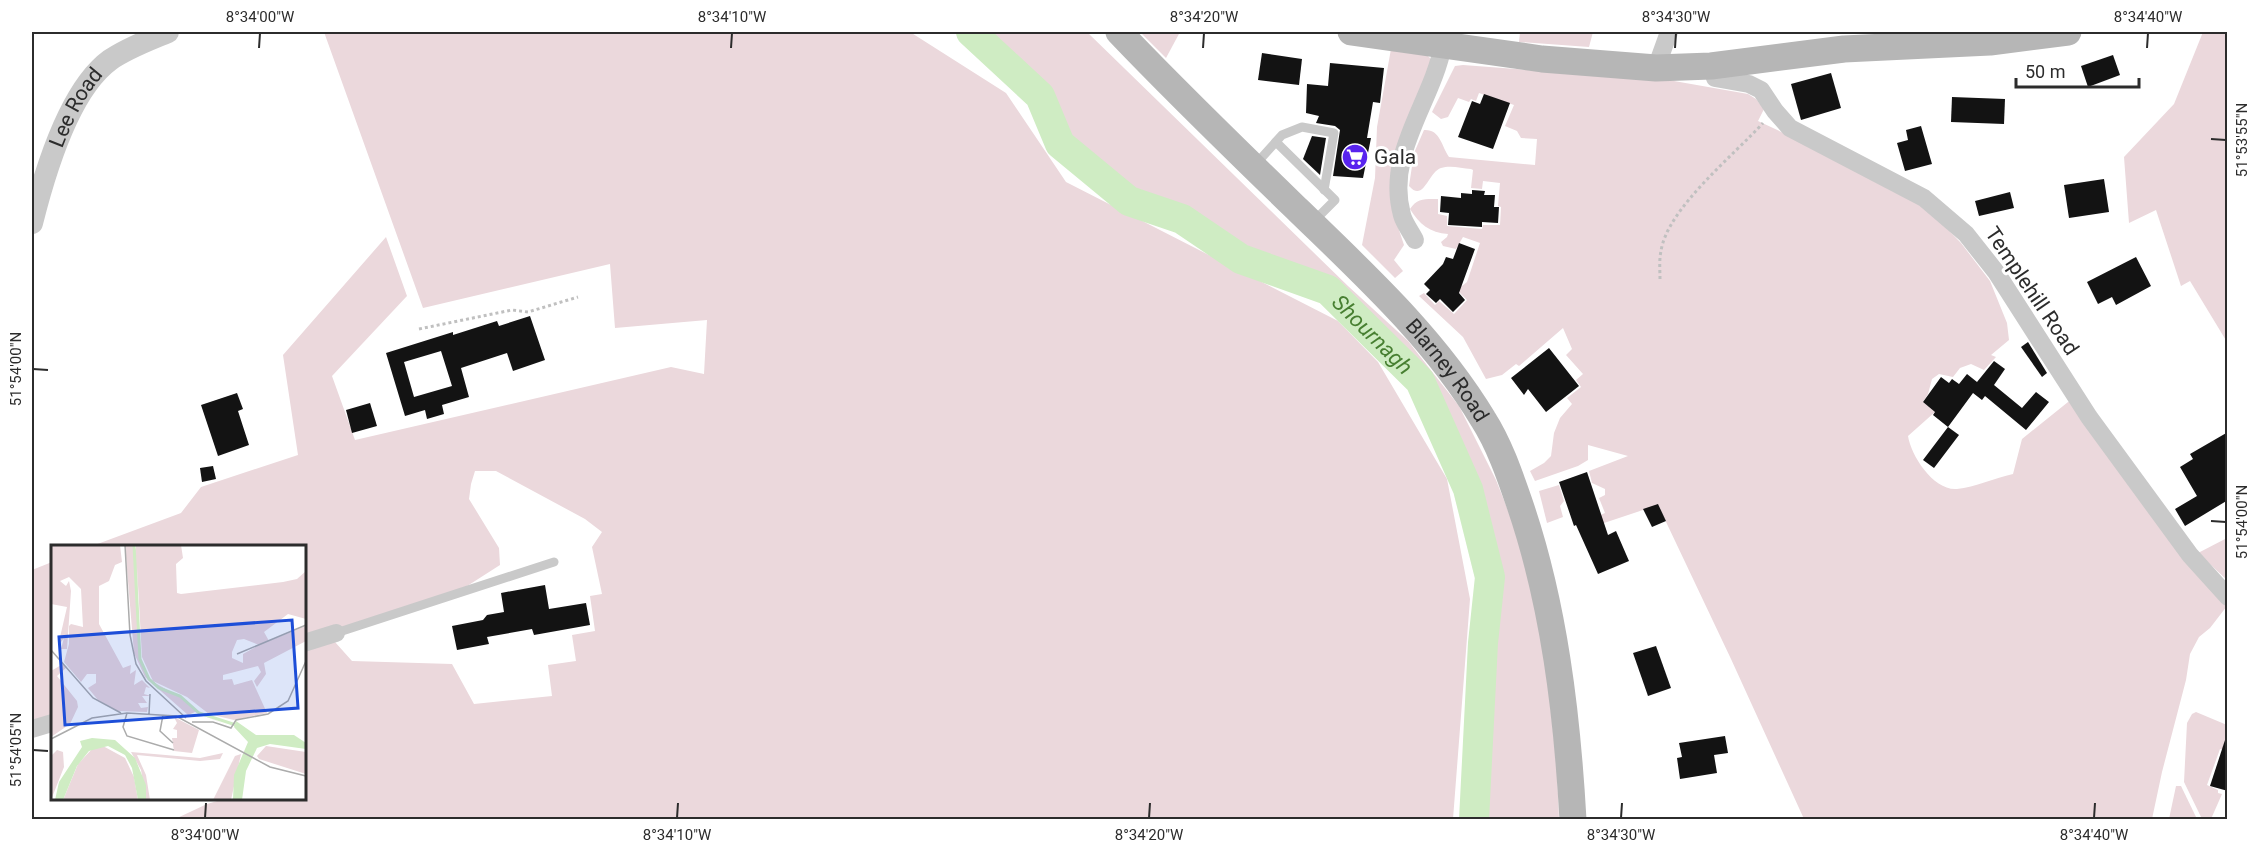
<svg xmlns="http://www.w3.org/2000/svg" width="2259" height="851" viewBox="0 0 2259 851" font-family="Roboto,sans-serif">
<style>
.green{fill:#ebd8dc}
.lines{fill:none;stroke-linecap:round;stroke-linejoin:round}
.river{stroke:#cfecc3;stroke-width:30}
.building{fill:#131313;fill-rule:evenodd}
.path{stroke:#c0c0c0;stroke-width:3;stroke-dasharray:3 3;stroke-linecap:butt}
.service{stroke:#c9c9c9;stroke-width:9}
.minor{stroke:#c9c9c9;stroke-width:18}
.tertiary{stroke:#c9c9c9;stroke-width:22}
.secondary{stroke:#b6b6b6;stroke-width:27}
.ticks{fill:none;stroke:#2c2c2c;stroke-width:2}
.labels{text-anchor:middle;stroke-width:6;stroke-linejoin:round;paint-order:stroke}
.street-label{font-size:21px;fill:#2c2c2c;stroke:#fff}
.poi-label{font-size:21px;fill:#2c2c2c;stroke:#fff;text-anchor:start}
.water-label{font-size:22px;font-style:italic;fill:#477f31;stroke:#fff}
.inset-river{fill:none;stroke:#cfecc3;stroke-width:3}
.inset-road{fill:none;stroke:#ababab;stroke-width:1.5}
.view{fill:#1d4ed8;fill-opacity:0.15;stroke:#1d4ed8;stroke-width:3}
.inset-edge{fill:none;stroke:#2c2c2c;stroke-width:3}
.neatline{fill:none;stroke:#2c2c2c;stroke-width:2}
.ticks-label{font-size:15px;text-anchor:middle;fill:#2c2c2c}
</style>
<rect width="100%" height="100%" fill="#fff"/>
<g class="green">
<polygon points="324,32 910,32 1006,93 1066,182 1338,321 1378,362 1447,479 1470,599 1453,819 175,819 207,804 224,799 304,798 305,650 335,642 352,661 452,664 474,704 552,696 548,665 576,661 572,635 595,631 590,596 602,594 592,547 602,532 585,519 496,471 475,471 471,484 469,499 499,548 500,565 450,597 305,643 304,546 92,546 181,513 201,487 298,455 283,355 386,237 407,296 332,376 355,440 671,367 704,374 707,320 615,328 610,264 423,308"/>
<polygon points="977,32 1087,32 1348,286 1408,341 1459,406 1496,480 1525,553 1544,643 1557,770 1559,819 1479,819 1494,585 1492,545 1427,383 1333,289 1270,259 1213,229 1172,205 1133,195 1064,141 1044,95 1002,51"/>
<polygon points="1140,32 1180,32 1166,58"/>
<polygon points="1520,32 1593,32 1589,47 1519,42"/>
<polygon points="2203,32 2227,32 2227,342 2190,281 2181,286 2156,210 2129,223 2124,157 2174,104"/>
<polygon points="1391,49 1425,53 1432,60 1404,132 1397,224 1404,245 1394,260 1403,271 1395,278 1362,245 1375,178 1377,127"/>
<path d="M1463,65L1674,81L1748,94L1756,99L1764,109L1758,121L1790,136L1929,210L1961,243L1990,281L2007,323L2009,340L1991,355L1996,357L1984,370L1971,364L1960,368L1953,377L1939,374L1932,379L1928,394L1923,402L1935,412L1908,436C1911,456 1934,491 1957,489C1975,487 1995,478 2013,474L2022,439L2073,398L2227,601V606L2210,628L2199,637L2190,654L2186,680L2162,772L2152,819H1804L1731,659L1658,505L1580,531L1577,525L1605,513L1599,498L1605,495V489L1592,483L1589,471L1628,456L1588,445V460L1578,466L1535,481L1530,471L1544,463L1551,456L1554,433L1560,418L1572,404L1567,398L1581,387L1576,380L1583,374L1566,355L1572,349L1563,328L1519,366L1516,364L1502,375L1486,379L1463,337L1419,296L1424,293L1435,305L1439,301L1454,314L1467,300L1457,290L1467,282L1480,243L1463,237L1456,249L1443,246L1441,242L1447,237L1448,234C1430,233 1419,224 1410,209C1417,198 1425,199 1438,199V214L1447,216V226L1482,229L1483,225H1500L1501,207L1498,206L1500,183L1483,181L1482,189L1471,188L1473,170L1471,169C1461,168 1450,165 1441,168C1428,172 1424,203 1409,186L1414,153L1424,130C1440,129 1441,145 1449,157L1535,165L1537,139L1521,138L1517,131L1505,126L1514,105L1479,93L1476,101L1471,99L1469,102L1458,98L1448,117L1441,119L1432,112L1455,66Z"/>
<polygon points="1559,485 1564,501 1560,506 1563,517 1547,523 1539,491"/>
<polygon points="2227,538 2227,580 2198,553"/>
<polygon points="52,562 52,725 32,732 32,570"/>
<polygon points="2196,712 2227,725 2227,750 2220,749 2207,785 2218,790 2218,793 2222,794 2211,819 2202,819 2184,782 2187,723 2192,714"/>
<polygon points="2176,786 2181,786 2197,819 2169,819"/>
</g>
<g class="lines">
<path class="river" id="s1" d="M971,32L1040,96L1060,144L1129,201L1182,219L1241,259L1328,290L1420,381L1468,489L1490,577L1483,643L1474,820"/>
</g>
<g class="building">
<polygon points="1262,53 1302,59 1299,85 1258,80"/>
<polygon points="2113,55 2120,75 2088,87 2081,66"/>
<polygon points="1330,63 1384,68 1380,103 1373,102 1367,138 1371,138 1363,178 1333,176 1340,130 1335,126 1316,123 1319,116 1306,113 1307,84 1328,86"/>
<polygon points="1831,73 1841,108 1801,120 1791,84"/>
<polygon points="1484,94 1510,103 1493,149 1458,137 1472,101 1480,104"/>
<polygon points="1952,97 2005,99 2004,124 1951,122"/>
<polygon points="1921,126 1932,164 1905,171 1897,143 1908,140 1906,130"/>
<polygon points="1312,136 1326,138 1320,175 1303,159"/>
<polygon points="2104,179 2109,212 2069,218 2064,185"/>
<polygon points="1472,190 1485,191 1484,195 1495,195 1494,207 1499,207 1498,223 1482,222 1482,227 1448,225 1449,213 1440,212 1441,196 1461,198 1461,193 1472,194"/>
<polygon points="2010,192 2014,208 1979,216 1975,201"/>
<polygon points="1459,243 1475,249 1459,293 1465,300 1453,312 1440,299 1436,303 1426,294 1430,290 1424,284 1443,264 1446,257 1453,259"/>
<polygon points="2136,257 2151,286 2116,305 2112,297 2098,304 2087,282"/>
<path d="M530,316L545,360L513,371L507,353L461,368L469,397L442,405L444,414L427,419L425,410L405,416L386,353L453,332V335L497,321L499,326ZM441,351L452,386L414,397L404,362Z"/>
<polygon points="2028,342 2047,373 2042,377 2021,347"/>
<polygon points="1549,348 1579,386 1546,412 1528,389 1524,395 1511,378"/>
<polygon points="1994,361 2005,369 1994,385 2022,408 2036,392 2049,402 2026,430 1985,396 1982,400 1973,393 1948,427 1959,435 1934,468 1923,460 1948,427 1933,415 1935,412 1923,402 1941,377 1949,383 1952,379 1959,384 1967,374 1977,382"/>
<polygon points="237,393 243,409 238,411 249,445 218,456 201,405"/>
<polygon points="370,403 377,426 352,433 346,410"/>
<polygon points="2228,432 2228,500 2185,526 2175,509 2197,496 2180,467 2193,459 2190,454"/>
<polygon points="213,466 216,479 202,482 200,468"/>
<polygon points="1587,472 1608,535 1616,531 1629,561 1598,574 1576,525 1574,526 1559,482"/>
<polygon points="1658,504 1666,521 1652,527 1643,509"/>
<polygon points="545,585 549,609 586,603 590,625 534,635 532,629 487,637 489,644 457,650 452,626 483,620 487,615 504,612 501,593"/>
<polygon points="1656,646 1671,688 1648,696 1633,653"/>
<polygon points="1725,736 1728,753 1714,755 1717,773 1680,779 1677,758 1682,757 1679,743"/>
<polygon points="2225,740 2228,741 2228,791 2210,786"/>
</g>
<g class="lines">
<g class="path">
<path d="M1660,279C1660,270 1659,260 1661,251C1667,209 1734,155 1763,123"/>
<polyline points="419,329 512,310 528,312 578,297"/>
</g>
<g class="service">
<polyline points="1276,142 1335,200 1313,222"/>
<polyline points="1255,165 1282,135 1302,127 1334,133 1324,190"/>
<polyline points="336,633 554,562"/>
</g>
<g class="minor">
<polyline points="1711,66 1715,78 1749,84 1761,90 1775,111 1790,128 1924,198 1966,234 1996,272 2089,417 2190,555 2228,597"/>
<polyline points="1656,68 1669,32"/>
<path d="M1415,240C1411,232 1404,223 1402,215C1385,153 1432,103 1443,45"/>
<polyline points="304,643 336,633"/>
<polyline points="32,729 52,723"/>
</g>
<path class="tertiary" id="s2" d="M32,223C44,175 69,90 110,60C127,48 149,40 168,32"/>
<g class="secondary">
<path id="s3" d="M1119,32C1177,93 1237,151 1298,210C1365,275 1434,338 1483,419C1499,444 1509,473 1519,502C1554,603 1567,713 1573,820"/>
<polyline points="1351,32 1542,59 1656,68 1711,66 1844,49 1990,42 2068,32"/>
</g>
</g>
<path class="ticks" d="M259,48L260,33M731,48L732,33M1203,48L1204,33M1675,48L1676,33M2147,48L2148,33M2211,139L2226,140M33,369L48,370M2211,521L2226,522M33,750L48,751M205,818L206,803M677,818L678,803M1149,818L1150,803M1621,818L1622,803M2094,818L2095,803"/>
<defs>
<symbol id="supermarket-disc" viewBox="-11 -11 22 22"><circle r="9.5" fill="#5823ee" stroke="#fff"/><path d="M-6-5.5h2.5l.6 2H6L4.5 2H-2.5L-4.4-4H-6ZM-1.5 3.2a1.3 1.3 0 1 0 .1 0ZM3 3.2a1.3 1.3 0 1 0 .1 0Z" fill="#fff"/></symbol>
</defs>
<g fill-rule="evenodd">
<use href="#supermarket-disc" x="1340" y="142" width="30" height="30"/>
</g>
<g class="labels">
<g class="street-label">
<text dy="7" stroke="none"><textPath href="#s2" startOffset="124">Lee Road</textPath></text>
<text transform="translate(2032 291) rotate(56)" y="7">Templehill Road</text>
<text dy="7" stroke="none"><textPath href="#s3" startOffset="472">Blarney Road</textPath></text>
</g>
<g class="poi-label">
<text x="1374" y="164">Gala</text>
</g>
<g class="water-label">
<text dy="8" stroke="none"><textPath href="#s1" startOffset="518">Shournagh</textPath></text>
</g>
</g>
<g transform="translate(51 545)">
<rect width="255" height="255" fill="#fff"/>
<path d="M0,0H69L71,17L64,20L58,36L48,41V79L72,123L80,120L79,129L85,125L83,140L91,135L99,143L95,142L93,149L100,151H91L96,158H87L90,163L97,162L96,167L66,166L47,155L37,143L45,138V129H36L30,137L13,117L18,99V81L20,79L32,82L30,44L18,32L9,36L15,41L18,36L20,46L16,104H10L13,93L7,101L16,62L0,59ZM74,0H83L85,5V0H130L132,13L125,19L126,48L130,49L232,37L246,34L255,26V74L237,69L213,87L218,96L255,81V96L213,118L215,129L206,142L203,136L210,127L207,121L172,130V135L181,134L183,140L201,135L216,168L183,175L158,169L136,152L102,136L91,112L86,22L89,114L97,134L136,156L148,169L179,181L144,167L137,170L94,132L83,108ZM193,94L208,100L192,109V118L181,113V107L186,95ZM12,119L16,122L6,131L26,156L27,162L19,179L0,192V126ZM123,172L148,185L141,208L123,206L121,193H126V185L122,184L126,178ZM52,201L74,213L83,232L87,255H12L27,219L41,204ZM215,201L255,207V229L208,214L206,211ZM6,205L12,207L13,222L0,255V211ZM80,207L149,213L172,208L169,214L149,216L86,210L95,230L99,255H95L90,225ZM190,209L180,255H162L184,211Z" fill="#ebd8dc" fill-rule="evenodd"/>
<path d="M185,176L205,190H243L255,198V204L219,199L206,203L195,226L191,255H182L183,230L197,197L183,182ZM41,193L64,195L84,213L95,240V255H87L81,223L74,210L57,201L38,206L26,221L12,255H4L8,237L31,202L29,196Z" fill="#cfecc3"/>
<path class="inset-river" d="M83,0L89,114L98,134L108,143L129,151L148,168L185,180"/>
<path class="inset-road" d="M74,0L79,90L85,119L95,136L135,173M0,105L42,153L70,168M186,109L255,80M76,168L72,182L76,191L123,205M98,169L99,149M112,170L109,186L122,198M141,177H162L180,183L185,175L217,169L237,156L255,116M0,194L41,173L76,168L125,171L219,222L255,231"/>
<path class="view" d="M241,75L247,163L14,180L8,92Z"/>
<rect width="255" height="255" class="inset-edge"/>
</g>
<rect width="2259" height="851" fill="none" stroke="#ffffff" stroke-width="66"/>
<path d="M2016 78v9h123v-9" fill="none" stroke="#2c2c2c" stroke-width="3"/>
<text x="2025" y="78" font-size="18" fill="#2c2c2c" stroke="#ffffff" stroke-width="4.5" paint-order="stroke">50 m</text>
<rect x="33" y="33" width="2193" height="785" class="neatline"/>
<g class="ticks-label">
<text x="260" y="22">8°34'00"W</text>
<text x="732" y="22">8°34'10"W</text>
<text x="1204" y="22">8°34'20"W</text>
<text x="1676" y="22">8°34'30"W</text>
<text x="2148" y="22">8°34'40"W</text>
<text transform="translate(2242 140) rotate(-90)" y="5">51°53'55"N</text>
<text transform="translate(16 369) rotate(-90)" y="5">51°54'00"N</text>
<text transform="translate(2242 522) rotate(-90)" y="5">51°54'00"N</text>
<text transform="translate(16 750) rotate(-90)" y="5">51°54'05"N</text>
<text x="205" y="840">8°34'00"W</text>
<text x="677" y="840">8°34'10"W</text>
<text x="1149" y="840">8°34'20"W</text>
<text x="1621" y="840">8°34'30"W</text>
<text x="2094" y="840">8°34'40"W</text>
</g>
</svg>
